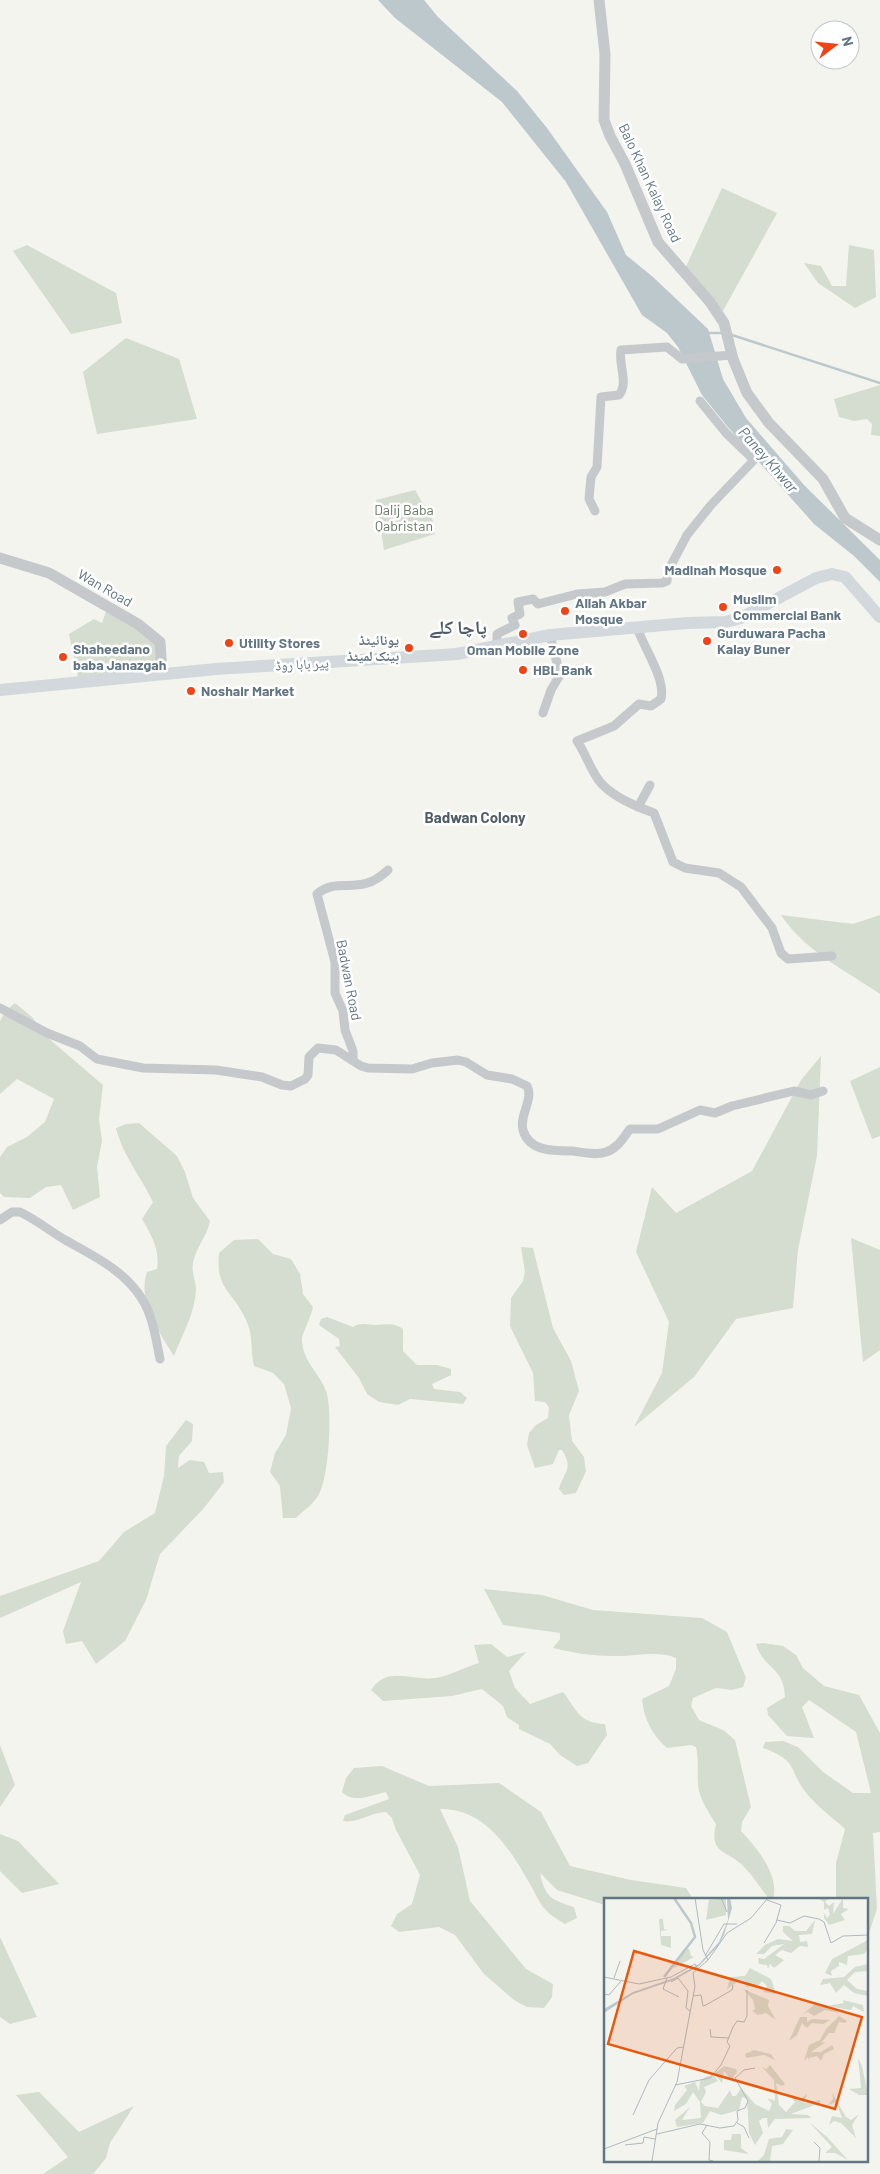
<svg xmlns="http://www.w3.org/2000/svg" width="880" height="2174" viewBox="0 0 880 2174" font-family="Barlow,'Noto Naskh Arabic',sans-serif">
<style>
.green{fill:#d5dcd0}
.water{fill:#bcc8cc}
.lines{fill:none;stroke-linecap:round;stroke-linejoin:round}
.stream{stroke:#bcc8cc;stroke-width:2.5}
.minor{stroke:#c6c9cc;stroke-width:9}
.tertiary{stroke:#c6c9cc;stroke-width:11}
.secondary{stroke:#d2d8dc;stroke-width:12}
.poi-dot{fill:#ee4416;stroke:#fff;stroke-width:2}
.labels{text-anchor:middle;stroke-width:5;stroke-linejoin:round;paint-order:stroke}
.street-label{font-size:14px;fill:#617583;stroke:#fff}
.park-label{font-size:14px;fill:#667a60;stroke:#fff}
.poi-label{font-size:14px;font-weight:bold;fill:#617583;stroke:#fff;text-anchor:start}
.water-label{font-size:15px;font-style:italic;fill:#5c7780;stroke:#fff}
.neighbourhood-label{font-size:15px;font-weight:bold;fill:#505d67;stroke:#fff}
.district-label{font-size:19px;font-weight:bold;fill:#505d67;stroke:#fff}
.inset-river{fill:none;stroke:#bcc8cc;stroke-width:2.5}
.inset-road{fill:none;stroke:#b0b9be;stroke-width:1}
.view{fill:#e8590c;fill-opacity:0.15;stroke:#e8590c;stroke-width:2.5}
.inset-edge{fill:none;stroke:#617583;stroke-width:2.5}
</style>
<rect width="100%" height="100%" fill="#f4f4ef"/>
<g class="green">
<polygon points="722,188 777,213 723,311 684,271"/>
<polygon points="27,245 116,293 122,323 71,334 13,251"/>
<polygon points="849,245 874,250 876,297 855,308 818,283 804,263 821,266 832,286 846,286"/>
<polygon points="126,338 179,359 197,419 97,434 83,372"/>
<polygon points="880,385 880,436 871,435 872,424 867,419 854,421 839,417 834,399"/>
<polygon points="415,490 422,502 431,512 435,534 384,550 376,500"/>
<polygon points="107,609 153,635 162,674 79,682 69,634 94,619 102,623"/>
<path d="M781,915L853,924L880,915V994C845,970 805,951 781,915Z"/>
<polygon points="15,1003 32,1017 48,1038 103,1085 99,1119 102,1141 97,1167 100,1197 73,1210 61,1185 46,1187 30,1198 4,1197 0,1193 0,1157 7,1147 27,1137 45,1122 54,1099 17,1079 0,1094 0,1021 5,1012"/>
<polygon points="821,1056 817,1156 798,1250 793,1308 736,1319 694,1377 634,1427 662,1373 669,1322 636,1252 652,1187 676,1213 752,1171 801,1080"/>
<polygon points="880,1067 880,1136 872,1139 850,1081"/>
<path d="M139,1123L177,1156L185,1172L193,1198L210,1221C207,1237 196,1246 193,1263C191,1272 196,1281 196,1290C195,1313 182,1335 174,1356C159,1332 137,1301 147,1272L157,1269C160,1250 152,1236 142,1219L153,1202C141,1177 122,1154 116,1128L126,1124Z"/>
<polygon points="851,1238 880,1250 880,1350 863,1362"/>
<path d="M258,1239L273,1254L291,1259L300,1274L303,1294L313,1307C311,1317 302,1334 302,1339C302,1361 319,1372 326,1391C333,1409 329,1479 318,1496C313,1504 303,1511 296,1518H283L280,1486L270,1472L275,1453L286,1435L291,1408L284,1384L273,1373L254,1366C250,1350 254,1337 246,1320C234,1292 215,1290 219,1253L234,1240Z"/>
<path d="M521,1247L533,1248L553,1328L571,1361L579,1391L569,1415L572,1441L584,1457L586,1471L576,1493L564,1495L559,1489C564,1471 574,1469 562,1450H559L553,1464L535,1468L527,1445L529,1433L536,1425L548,1418L549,1407L545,1402L535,1401L533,1373L510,1326L511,1298L523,1281L525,1272Z"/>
<path d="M327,1317L353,1327C361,1322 367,1325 376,1325C388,1325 392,1322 403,1329V1351L417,1365H437L451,1369V1375L432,1384L434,1389L460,1392L467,1398L463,1404L410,1399L398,1405L379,1402L367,1394L359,1378L335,1347L340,1346L339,1339L319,1325L321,1319Z"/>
<polygon points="186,1420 193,1424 192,1441 179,1456 178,1468 190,1460 204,1462 209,1473 223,1472 224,1482 204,1508 160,1554 146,1600 125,1641 96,1664 82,1641 66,1644 63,1631 81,1582 0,1618 0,1596 99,1561 124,1532 155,1513 164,1476 166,1446"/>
<path d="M484,1589L542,1595L593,1610L702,1618L727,1632L746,1678L743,1687L732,1690L716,1688L693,1698L691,1706L699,1720L723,1730L735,1740L751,1807L742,1822L741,1831C756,1847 780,1875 773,1899H769C761,1889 754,1877 745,1868C730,1850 708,1856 716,1824C708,1811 699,1799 698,1784C697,1771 699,1760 696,1747L691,1745L667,1748C652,1735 644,1719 642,1699L669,1686L676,1669V1658C657,1650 634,1657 614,1656C593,1656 573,1653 553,1648L560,1639V1633L503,1625Z"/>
<path d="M763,1643L783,1646L796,1655L803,1668L824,1686L859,1695L880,1733V1832L873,1833L877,1909L866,1942V1899H836V1863L845,1829C833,1818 818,1807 807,1794C788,1771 800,1761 763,1748L765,1742L783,1741L798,1747L823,1772L853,1793H871L856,1732L809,1700L802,1707L814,1738L787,1736L768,1715L767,1708L785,1697C784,1666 764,1670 756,1644Z"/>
<path d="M491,1644L507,1657L526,1652L509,1671L515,1688L530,1704L563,1692C577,1710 579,1723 605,1724L607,1735L588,1763L577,1766L560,1755L550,1744L519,1729V1725L507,1717L503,1706L482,1689L452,1696L383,1701L371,1690C387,1665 411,1681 435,1678C449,1676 465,1667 479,1663L474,1645Z"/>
<polygon points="0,1745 15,1785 0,1807"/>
<path d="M382,1766L429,1786L499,1783L541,1812L570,1866L631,1880L686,1888L693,1899H605V1905L557,1890L540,1873C545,1897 551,1900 574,1907L577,1918L565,1924C559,1920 551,1916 546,1910C539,1904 535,1892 530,1884C510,1849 485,1808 440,1809L458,1847L470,1901L526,1969L553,1984L552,1997L544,2008L527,2007L514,2000L484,1974L455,1935L439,1927L399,1932L391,1926L397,1914L412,1904L420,1875L396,1830L392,1818L386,1812C371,1812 357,1824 343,1821L345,1815L389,1799L386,1792C372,1795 353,1804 342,1792L346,1778L354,1768Z"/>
<polygon points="0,1834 18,1841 59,1884 22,1893 0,1871"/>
<polygon points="0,1937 37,2017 10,2024 0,2017"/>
<polygon points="39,2092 79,2132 134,2106 110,2143 106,2158 93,2174 43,2174 68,2157 16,2095"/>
</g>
<polygon class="water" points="378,0 424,0 438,17 517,91 547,128 607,212 626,255 653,277 708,329 723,379 746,418 804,485 880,560 880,582 854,556 814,524 727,426 702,395 678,347 667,333 642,315 566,182 502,102 395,18"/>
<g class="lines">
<g class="stream">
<polyline points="707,333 724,333"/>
<polyline points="732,335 880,383"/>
</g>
<g class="minor">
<path d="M595,511L589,499L591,477L597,467L601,397L619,395C629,383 618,364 621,350L667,347L682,359L732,355"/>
<path d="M637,627C643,647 666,678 661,699L651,706L639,704L614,726L577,741C586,754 590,769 600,782C612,796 637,807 654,813L673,862L685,868L719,873L741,887L772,928L781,953L788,959L832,956"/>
<polyline points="497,646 497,634 515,625 512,618 520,614 518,602 533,599 538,604 577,594 605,592 625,584 662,583 667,581 668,571 687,535 711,505 754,460 726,433 700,401"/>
<polyline points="543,713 551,690 560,675 550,635"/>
<polyline points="638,807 650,785"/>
<path d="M0,1008L47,1033L80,1046L97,1059L143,1068L216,1070L262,1077L282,1085L291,1086L305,1079L308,1075L309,1057L318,1048L336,1050L361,1066L368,1068L412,1069L432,1063L458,1060L466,1062L487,1075L512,1079L527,1086C534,1099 519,1115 523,1130C529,1152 555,1151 572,1151C584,1152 595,1156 606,1152C618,1148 623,1138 630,1129H658L700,1110L715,1113L732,1106L794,1091L811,1095L823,1091"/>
<path d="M353,1060V1051L345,1030L343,1011L335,993V962L317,894C340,875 359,898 388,870"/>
<path d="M0,1220L12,1212H20C37,1220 51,1232 67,1241C94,1256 125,1271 142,1299C153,1316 156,1340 160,1359"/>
</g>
<g class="tertiary">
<polyline points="599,0 605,54 604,120 610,136 625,164 658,242 710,302 724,323 733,359 747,393 769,423 823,479 845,518 880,540"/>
<polyline points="0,558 49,573 138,624 160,642 162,674"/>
</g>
<polyline class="secondary" points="0,690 216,669 457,654 550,635 687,623 725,622 741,618 816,578 832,574 845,577 880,617"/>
</g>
<g class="poi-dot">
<circle cx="777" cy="570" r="5"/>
<circle cx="723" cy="607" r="5"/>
<circle cx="565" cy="611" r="5"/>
<circle cx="523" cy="634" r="5"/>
<circle cx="707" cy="641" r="5"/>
<circle cx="229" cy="643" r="5"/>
<circle cx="409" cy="648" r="5"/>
<circle cx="63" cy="657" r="5"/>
<circle cx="523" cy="670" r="5"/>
<circle cx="191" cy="691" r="5"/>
</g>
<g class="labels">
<g class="street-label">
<text transform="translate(650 183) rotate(65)" y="5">Balo Khan Kalay Road</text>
<text transform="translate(105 588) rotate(30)" y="5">Wan Road</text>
<text transform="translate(302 664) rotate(-3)" y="5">پیر بابا روڈ</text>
<text transform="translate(349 980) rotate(79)" y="5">Badwan Road</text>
</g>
<g class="park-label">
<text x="404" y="515">Dalij Baba<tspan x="404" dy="16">Qabristan</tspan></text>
</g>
<g class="poi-label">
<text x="767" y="575" text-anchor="end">Madinah Mosque</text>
<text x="733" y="604">Muslim<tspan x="733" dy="16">Commercial Bank</tspan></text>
<text x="575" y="608">Allah Akbar<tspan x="575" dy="16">Mosque</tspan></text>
<text x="717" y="638">Gurduwara Pacha<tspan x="717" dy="16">Kalay Buner</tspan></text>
<text x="399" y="645" text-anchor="end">یونائیٹڈ<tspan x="399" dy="16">بینک لمیٹڈ</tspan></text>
<text x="239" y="648">Utility Stores</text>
<text x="73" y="654">Shaheedano<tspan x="73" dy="16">baba Janazgah</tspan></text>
<text x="523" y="655" text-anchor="middle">Oman Mobile Zone</text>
<text x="533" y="675">HBL Bank</text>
<text x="201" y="696">Noshair Market</text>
</g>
<g class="water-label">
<text transform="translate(768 460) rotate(49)" y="5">Paney Khwar</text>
</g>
<g class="neighbourhood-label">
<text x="475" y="823">Badwan Colony</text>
</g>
<g class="district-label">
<text x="458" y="634">پاچا کلے</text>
</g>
</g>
<g transform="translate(604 1898)">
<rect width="264" height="264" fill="#f4f4ef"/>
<path d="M122,0V17L102,22L105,2ZM214,0H225L221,4L225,8L230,4L229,16L239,0V10L245,11L237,16L241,22L225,27L220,20V15L223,20L226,17L224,10L220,12V4ZM55,21H59L60,31L64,32L57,33V38H67V50L57,47ZM211,22L208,36L195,37L196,44L203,43L204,49L196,48L187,55L178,52L171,57L180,62L170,70L166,66L164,71L163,67L155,66L154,60L160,61L180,46L168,48L160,56H152L161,47L174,41L189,43L179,34V28H185L191,33H202ZM264,42V51L260,56L244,58L243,67L235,64V68L227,73L228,78L221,75L228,61ZM80,51H85L87,58L90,59L70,70V64ZM264,66V73L251,74L243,82L253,91L264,93V98L250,95L240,87L232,95L226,85L216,87L219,81L240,79L251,69ZM146,70L167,81L172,96L159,94L163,88L166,91L158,83L155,87L142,89L141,83L136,82L123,91L126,79L141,78ZM139,91L165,102L164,108L172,122L162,115L154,117L148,113L151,111L149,102ZM239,102L259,107L260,114L249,108L247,112L223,108L240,105ZM211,106L222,107L235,115L221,112L210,118L204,114L199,116ZM235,118L243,123L241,125L235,124L230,135H225L217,145L222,144L207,154H217L228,147L230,151L220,156L217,163L213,158L205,160V164L204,159L200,163L205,147L216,142L222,131ZM196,119H203V124L208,121L226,122L219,126L208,125L203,130L198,125L193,137L185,143ZM150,152L167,156L171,162L160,157L142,160L141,156ZM254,160L258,168L264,197H255L245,191L257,190ZM166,167L181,186L178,188L172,185L175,207L182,214L191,204L186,198L195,202L203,196L200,205L216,202V205L187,216L204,217L207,220L171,221L164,230L163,220H159L155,223L159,235L151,247L145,235L143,201L138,199L135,212L117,217L106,213L99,225L73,229L71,222L86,209L78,222L97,220L96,204L89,194L82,206L70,213L71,207L83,192L80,188L91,184L95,193L96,183L103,178H110L114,183L100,189L102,194L97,204L101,208L114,210L126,192L128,198H132L137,190L151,206L165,213L168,206L163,200L171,203L170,182L158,169L162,171ZM120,168L132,171L133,174L127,182L120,173L118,185L110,176ZM228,195L242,219L247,222L255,216L248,227L252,240L237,225L230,223L225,227L228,218L238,220L232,204L224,207L229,201ZM205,224L223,239L244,262L231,255H221L228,249ZM182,231L189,232L179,246L168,248L166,263H154L160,257L165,241L178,239ZM128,236H137V250L145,256L120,252V242H127Z" fill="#d5dcd0"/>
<path d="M123,0H126L128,10L120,37L114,48L95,68L70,82L29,96L0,115V111L29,94L70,80L95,66L115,44L124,22Z" fill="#bcc8cc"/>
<path class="inset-river" d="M60,79L91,39L87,25L70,0"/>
<path class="inset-road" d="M91,0L99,52L104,62M117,0L123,14M173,22L186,25L200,18L215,21L220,24L227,45L239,38L264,37M160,45L172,25L177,7L163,2M101,58L120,26H133M0,79L35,86L67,79L91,66L94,71M10,80L16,63M63,80L59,91L75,99M67,84L74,80L84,93L82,110L86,113M0,96L5,97L17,83M89,98L97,97L99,108L102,107L128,92L129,87M106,131L107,139L125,140M71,187L106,180L117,167L126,148L123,144L129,129L133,123L140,124L143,118V92M29,217L45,182L73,150L79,149M133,225L140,229L145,240M103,227L98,235L106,244L105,262L109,263M53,236L96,226L116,230L130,228L134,222L133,213L141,210L144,203L131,180L140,172L151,170M210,244L216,250L215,263M21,247L39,245L40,239L51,241M0,251L53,231M48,263L54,225L73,184L91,88L89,75L104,62L123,35L147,20L164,0"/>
<path class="view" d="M30,53L258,119L231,211L4,146Z"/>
<rect width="264" height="264" class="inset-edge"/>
</g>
<g transform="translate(835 45) rotate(74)"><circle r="24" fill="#ffffff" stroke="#c0c8cd"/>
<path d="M0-4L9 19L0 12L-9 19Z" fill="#ee4416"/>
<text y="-8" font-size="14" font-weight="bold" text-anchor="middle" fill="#617583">N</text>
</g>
</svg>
